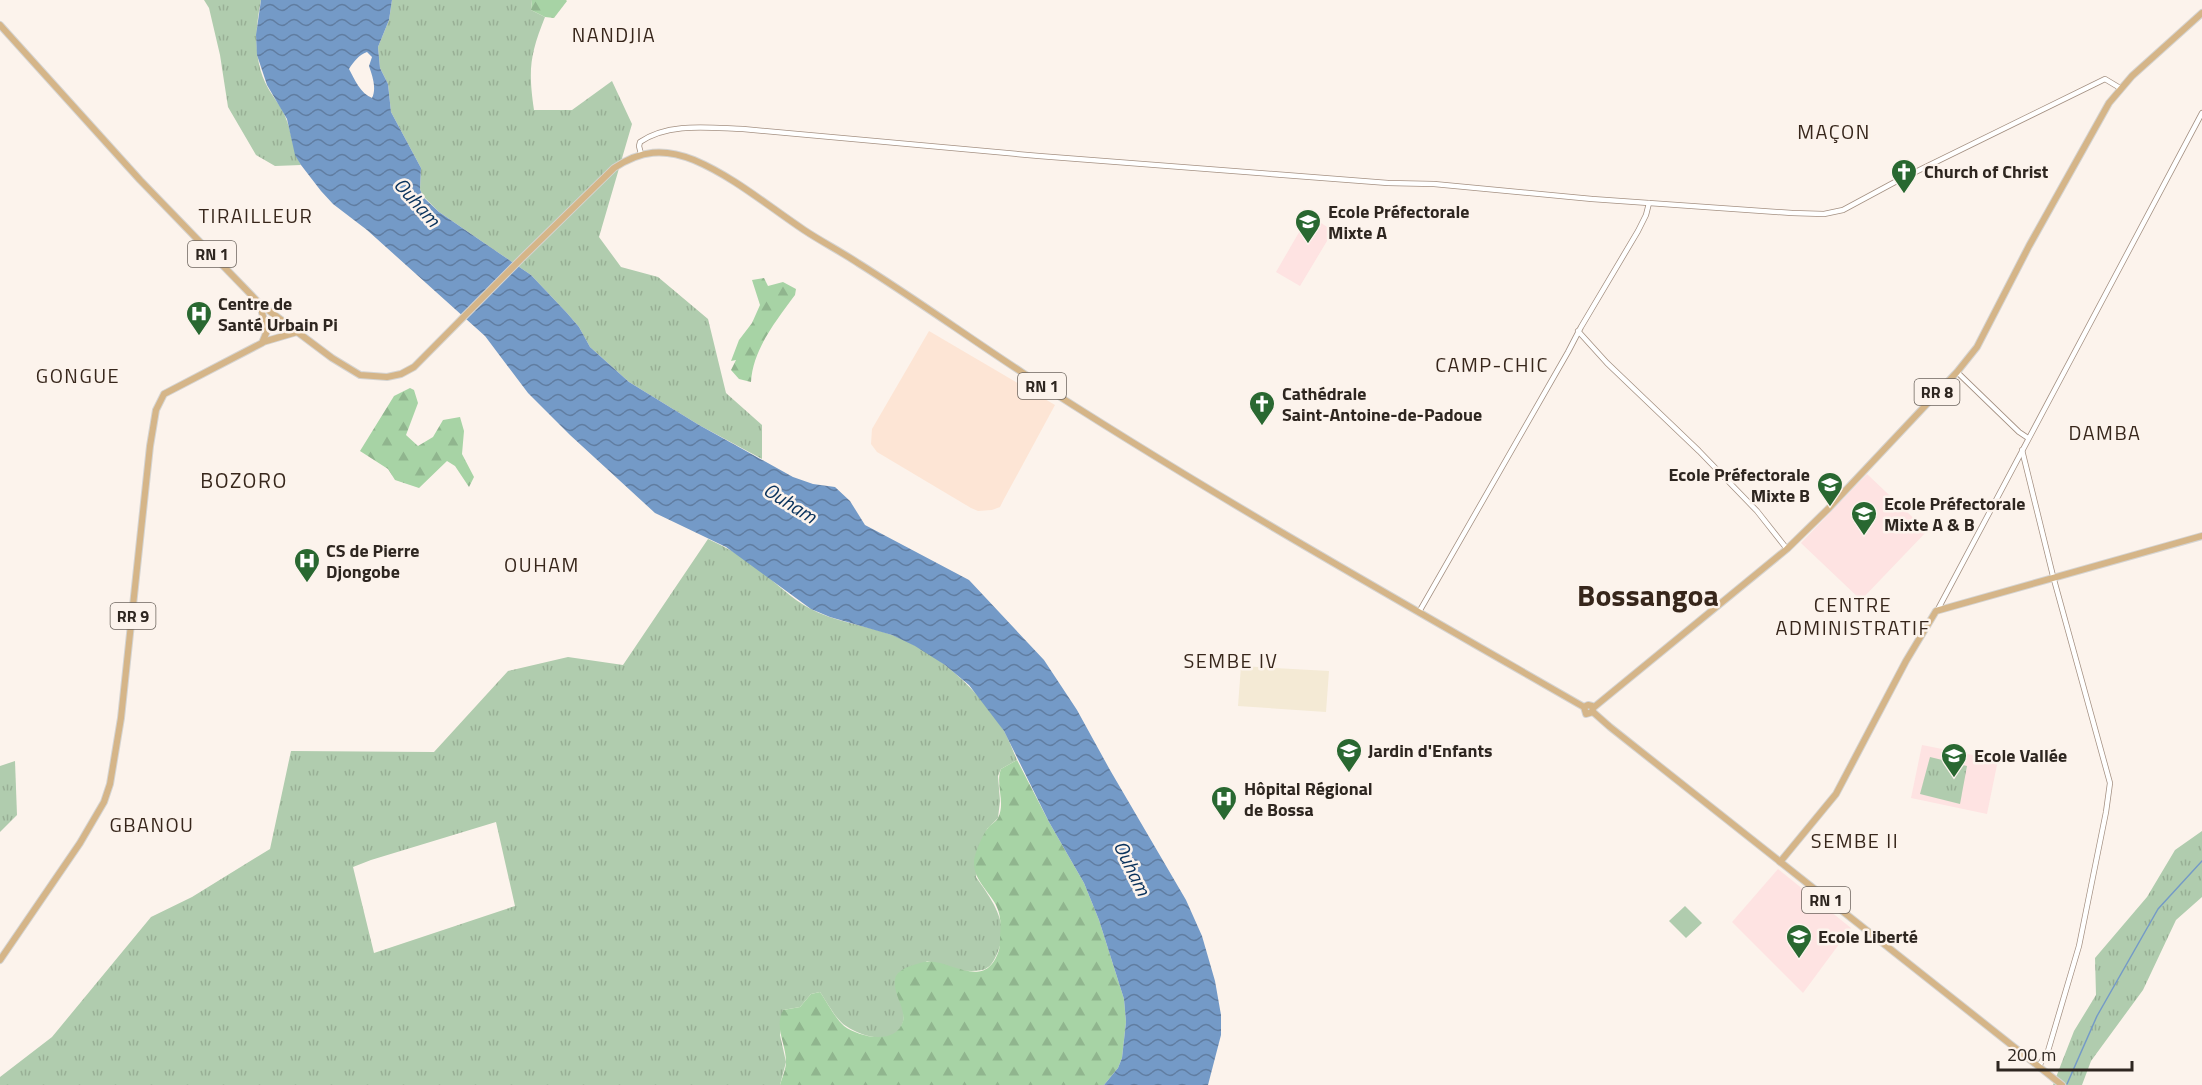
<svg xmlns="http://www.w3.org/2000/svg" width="2202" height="1085" viewBox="0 0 2202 1085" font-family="'Titillium Web',sans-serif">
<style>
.commercial{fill:#f4ead5}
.built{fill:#fde5d5}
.education{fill:#fee3e2}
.grass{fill:url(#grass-tufts);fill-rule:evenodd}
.forest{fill:url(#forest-firs)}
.pitch{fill:#b0ccae}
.water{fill:url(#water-waves);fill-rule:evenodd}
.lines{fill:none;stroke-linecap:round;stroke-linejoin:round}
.stream{stroke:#749ac7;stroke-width:1.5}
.minor-casing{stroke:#a49082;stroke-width:6}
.major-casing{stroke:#d5d4d2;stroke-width:8}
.minor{stroke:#fff;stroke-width:4.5}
.major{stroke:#d5b588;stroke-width:6}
.labels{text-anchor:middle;stroke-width:5;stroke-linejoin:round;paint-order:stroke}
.shield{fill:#fcf3ec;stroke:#6c645d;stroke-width:1.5}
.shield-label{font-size:16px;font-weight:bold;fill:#2e2620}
.poi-label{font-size:18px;font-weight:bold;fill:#2e2620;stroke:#fcf3ec;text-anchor:start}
.neighbourhood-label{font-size:20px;letter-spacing:1.5px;fill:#37261b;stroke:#fcf3ec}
.water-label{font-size:20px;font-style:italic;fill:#09325c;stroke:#fcf3ec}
.quarter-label{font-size:21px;letter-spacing:1.5px;fill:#37261b;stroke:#fcf3ec}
.town-label{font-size:30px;font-weight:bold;fill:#37261b;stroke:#fcf3ec}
</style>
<defs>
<pattern id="grass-tufts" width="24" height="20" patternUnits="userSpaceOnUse" patternTransform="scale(1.5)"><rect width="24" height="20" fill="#b0ccae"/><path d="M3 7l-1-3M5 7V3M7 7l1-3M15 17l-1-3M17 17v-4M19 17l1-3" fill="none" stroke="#98af95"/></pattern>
<pattern id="forest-firs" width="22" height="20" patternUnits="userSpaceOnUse" patternTransform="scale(1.5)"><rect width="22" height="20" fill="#a7d3a5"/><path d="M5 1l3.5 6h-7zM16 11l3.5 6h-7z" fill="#90b58e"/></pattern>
<pattern id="water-waves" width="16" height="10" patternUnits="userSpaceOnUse" patternTransform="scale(1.5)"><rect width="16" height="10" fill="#749ac7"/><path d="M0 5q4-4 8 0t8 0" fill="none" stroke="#607da1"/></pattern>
</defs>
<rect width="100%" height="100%" fill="#fcf3ec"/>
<polygon class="commercial" points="1241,666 1329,671 1326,712 1238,706"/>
<polygon class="built" points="929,331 1055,405 1004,499 1000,507 992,510 978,511 971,508 877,452 871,444 872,429"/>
<g class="education">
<polygon points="1309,215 1333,231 1300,286 1276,272"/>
<polygon points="1867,474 1927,531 1861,600 1801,543"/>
<polygon points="1922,745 1998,760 1987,814 1911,798"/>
<polygon points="1778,869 1851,928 1803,993 1732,922"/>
</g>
<g class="grass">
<path d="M204,0H261C255,29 253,61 268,88C273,97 281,106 285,116C292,132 292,149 301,165L275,166L256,155L228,107L220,55L209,8Z"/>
<path d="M392,0H532L531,10L545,17C530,55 528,69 534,110H572L612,81L632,124L599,237L621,267L658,277L708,319L726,393L762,425V459L699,425L629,382L590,347L579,327L567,313L531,275L439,212L423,196L420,189L421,168L391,112L388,84L380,68L378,47L389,20Z"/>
<path d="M708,539C724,546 740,555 755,566C773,580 789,597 809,608C834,622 865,625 892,635C938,652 978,689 1004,731C1009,740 1013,751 1017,760L1001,769L998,776L1000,801L998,818L987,829L976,877C994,903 1012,926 995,958C992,964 988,969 982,970C964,974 944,966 927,961L895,985C899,995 906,1011 903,1022C895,1047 862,1037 846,1026C836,1020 827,1002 820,992L811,994L800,1007L783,1010L780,1035L786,1062L780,1085H0V1077L52,1037L151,917L192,897L270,849L291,751L434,752L508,671L568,657L623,665ZM496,822L515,906L374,953L353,867L371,860Z"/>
<polygon points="1930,757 1967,766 1960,804 1920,794"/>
<polygon points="15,761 17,815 0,832 0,766"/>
<polygon points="2202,831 2202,897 2176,920 2143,990 2091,1061 2082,1085 2053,1085 2074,1031 2096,995 2095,958 2147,897 2175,850"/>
</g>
<g class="forest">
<polygon points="532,0 566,0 567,1 554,18 545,17 531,10"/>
<path d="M764,278L768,286L783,282L796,289L795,295C776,321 753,349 751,382L739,379L731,370L736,360L731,361L739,340L752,323L760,305L752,280Z"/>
<polygon points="410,388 414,390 418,403 406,435 418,446 433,437 443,420 460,417 464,431 462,454 474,477 469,487 455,466 447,461 419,488 395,480 388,469 360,451 394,396"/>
<path d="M1017,760L1049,822L1084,883L1099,920L1124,999L1126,1022L1122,1058L1118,1068L1104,1085H780C782,1078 786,1069 786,1062C786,1043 774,1028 783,1010L800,1007L811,994L820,992C827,1002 835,1018 844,1026C859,1037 896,1046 903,1021C906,1007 890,990 896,976C900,968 916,964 924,962C949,957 985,994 999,950C1000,946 1000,940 1000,936C1001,925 1001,915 996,905C988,890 973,879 974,861C975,852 983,834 988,828C991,824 996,822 998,818C1006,803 995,784 1001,769Z"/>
</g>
<polygon class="pitch" points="1685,906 1702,923 1686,938 1669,921"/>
<path class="water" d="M261,0H392L389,20L378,47L380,68L388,84L391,112L421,168L420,189L423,197L439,212L531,275L567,313L579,327L590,347L629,382L699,425L793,477L813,484L835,487L850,501L865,525L969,580L1044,660L1077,710L1110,770L1186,900L1202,936L1215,981L1221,1015V1035L1208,1085H1104L1118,1068L1122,1058L1126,1022L1124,999L1099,920L1084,883L1049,822L1004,731L969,685L945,665L915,646L892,635L830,617L811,609L726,547L655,513L570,435L528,393L485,336L367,230L333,204L321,191L301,165L295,155L287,119L267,85L257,55L256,35ZM367,52L372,57L369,66C372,75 377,88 372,98C360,93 355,80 349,69C354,61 359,55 367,52Z"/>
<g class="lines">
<polyline class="stream" points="2067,1084 2097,1016 2158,909 2202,861"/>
<defs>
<g id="minor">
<path d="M641,154L639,146L640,142C669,122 710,128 743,129L1039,156L1388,183L1434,184L1592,199L1792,213L1824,214L1843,210L1895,182L2105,79L2120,88"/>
<polyline points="1578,331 1607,363 1699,451 1757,511 1787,549"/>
<polyline points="1957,372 2019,432 2028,438"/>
<polyline points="2022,450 2053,576 2110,783 2106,812 2079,946 2048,1051 2039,1066"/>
<polyline points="1937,611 2202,113"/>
<polyline points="1419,612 1568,352 1581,327 1638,231 1646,215 1649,203"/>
</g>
<g id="major">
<path d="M0,25L140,180L260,304L332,358L360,375L387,377L401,374L414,367L521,259L614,168C641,150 664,148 694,160C734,177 768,206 804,230C822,242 840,251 858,263C914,298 968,337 1023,373C1206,492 1396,599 1584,707L1586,714L1593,712"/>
<polyline points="263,342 297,332"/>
<polyline points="1584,707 1588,705 1592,706 1593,712 1610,727 2062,1085"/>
<polyline points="1593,708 1787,549 1828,509 1957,372 1977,347 2029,246 2109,103 2132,76 2202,13"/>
<polyline points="1780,862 1836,794 1906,661 1936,611 2202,536"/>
<polyline points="0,960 80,843 104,802 110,784 121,718 150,446 156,410 164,394 262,343 267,331 260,305"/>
</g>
</defs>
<use href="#minor" class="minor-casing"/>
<use href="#major" class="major-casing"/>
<use href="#minor" class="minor"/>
<use href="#major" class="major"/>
</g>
<defs>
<symbol id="church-pin" viewBox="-11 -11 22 30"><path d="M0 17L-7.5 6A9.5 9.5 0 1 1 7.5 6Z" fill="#296831" stroke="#fcf3ec"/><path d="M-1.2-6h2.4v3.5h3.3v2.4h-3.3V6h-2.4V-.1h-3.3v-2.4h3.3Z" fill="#fff"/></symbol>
<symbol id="school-pin" viewBox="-11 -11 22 30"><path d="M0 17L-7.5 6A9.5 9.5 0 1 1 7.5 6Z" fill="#296831" stroke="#fcf3ec"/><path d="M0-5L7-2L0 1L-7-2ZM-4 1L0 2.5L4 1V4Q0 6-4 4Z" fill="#fff"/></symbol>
<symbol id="hospital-pin" viewBox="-11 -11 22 30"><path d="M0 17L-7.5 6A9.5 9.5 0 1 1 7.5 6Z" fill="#296831" stroke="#fcf3ec"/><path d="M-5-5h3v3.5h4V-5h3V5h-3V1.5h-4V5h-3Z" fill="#fff"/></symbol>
</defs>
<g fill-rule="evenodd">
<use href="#church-pin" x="1889" y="157" width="30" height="40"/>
<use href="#school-pin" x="1293" y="207" width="30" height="40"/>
<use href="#hospital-pin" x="184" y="299" width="30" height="40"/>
<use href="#church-pin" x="1247" y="389" width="30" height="40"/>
<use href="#school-pin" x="1815" y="470" width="30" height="40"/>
<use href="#school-pin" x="1849" y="499" width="30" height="40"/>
<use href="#hospital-pin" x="292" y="546" width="30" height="40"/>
<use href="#school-pin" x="1334" y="736" width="30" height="40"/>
<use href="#school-pin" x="1939" y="741" width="30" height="40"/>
<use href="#hospital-pin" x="1209" y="784" width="30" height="40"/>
<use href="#school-pin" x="1784" y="922" width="30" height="40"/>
</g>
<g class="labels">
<g class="shield">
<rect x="188" y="241" width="48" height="26" rx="4.5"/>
<rect x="1018" y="373" width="48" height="26" rx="4.5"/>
<rect x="1914.5" y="379" width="45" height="26" rx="4.5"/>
<rect x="110.5" y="603" width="45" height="26" rx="4.5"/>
<rect x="1802" y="887" width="48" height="26" rx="4.5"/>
</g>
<g class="shield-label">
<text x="212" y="260">RN 1</text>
<text x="1042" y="392">RN 1</text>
<text x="1937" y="398">RR 8</text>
<text x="133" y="622">RR 9</text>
<text x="1826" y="906">RN 1</text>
</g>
<g class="poi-label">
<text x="1924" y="178">Church of Christ</text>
<text x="1328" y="218">Ecole Préfectorale<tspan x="1328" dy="21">Mixte A</tspan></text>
<text x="218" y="310">Centre de<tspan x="218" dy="21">Santé Urbain Pi</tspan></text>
<text x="1282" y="400">Cathédrale<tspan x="1282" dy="21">Saint-Antoine-de-Padoue</tspan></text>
<text x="1810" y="481" text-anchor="end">Ecole Préfectorale<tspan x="1810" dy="21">Mixte B</tspan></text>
<text x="1884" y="510">Ecole Préfectorale<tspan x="1884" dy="21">Mixte A &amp; B</tspan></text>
<text x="326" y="557">CS de Pierre<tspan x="326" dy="21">Djongobe</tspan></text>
<text x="1368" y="757">Jardin d'Enfants</text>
<text x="1974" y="762">Ecole Vallée</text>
<text x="1244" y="795">Hôpital Régional<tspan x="1244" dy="21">de Bossa</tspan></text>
<text x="1818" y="943">Ecole Liberté</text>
</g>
<g class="neighbourhood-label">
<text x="614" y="42">NANDJIA</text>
<text x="1834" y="139">MAÇON</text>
<text x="256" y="223">TIRAILLEUR</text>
<text x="1492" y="372">CAMP-CHIC</text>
<text x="78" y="383">GONGUE</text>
<text x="2105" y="440">DAMBA</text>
<text x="542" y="572">OUHAM</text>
<text x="1853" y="612">CENTRE<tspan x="1853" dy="23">ADMINISTRATIF</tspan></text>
<text x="1231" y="668">SEMBE IV</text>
<text x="152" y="832">GBANOU</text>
<text x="1855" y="848">SEMBE II</text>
</g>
<g class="water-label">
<text transform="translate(417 202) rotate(48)" y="7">Ouham</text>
<text transform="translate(790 503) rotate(32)" y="7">Ouham</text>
<text transform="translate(1132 868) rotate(64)" y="7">Ouham</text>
</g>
<g class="quarter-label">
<text x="244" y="488">BOZORO</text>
</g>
<g class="town-label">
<text x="1648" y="606">Bossangoa</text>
</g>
</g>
<path d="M1998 1061v9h134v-9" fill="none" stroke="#2e2620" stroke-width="3"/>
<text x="2007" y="1061" font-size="18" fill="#2e2620" stroke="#fcf3ec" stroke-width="4.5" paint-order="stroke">200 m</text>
</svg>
